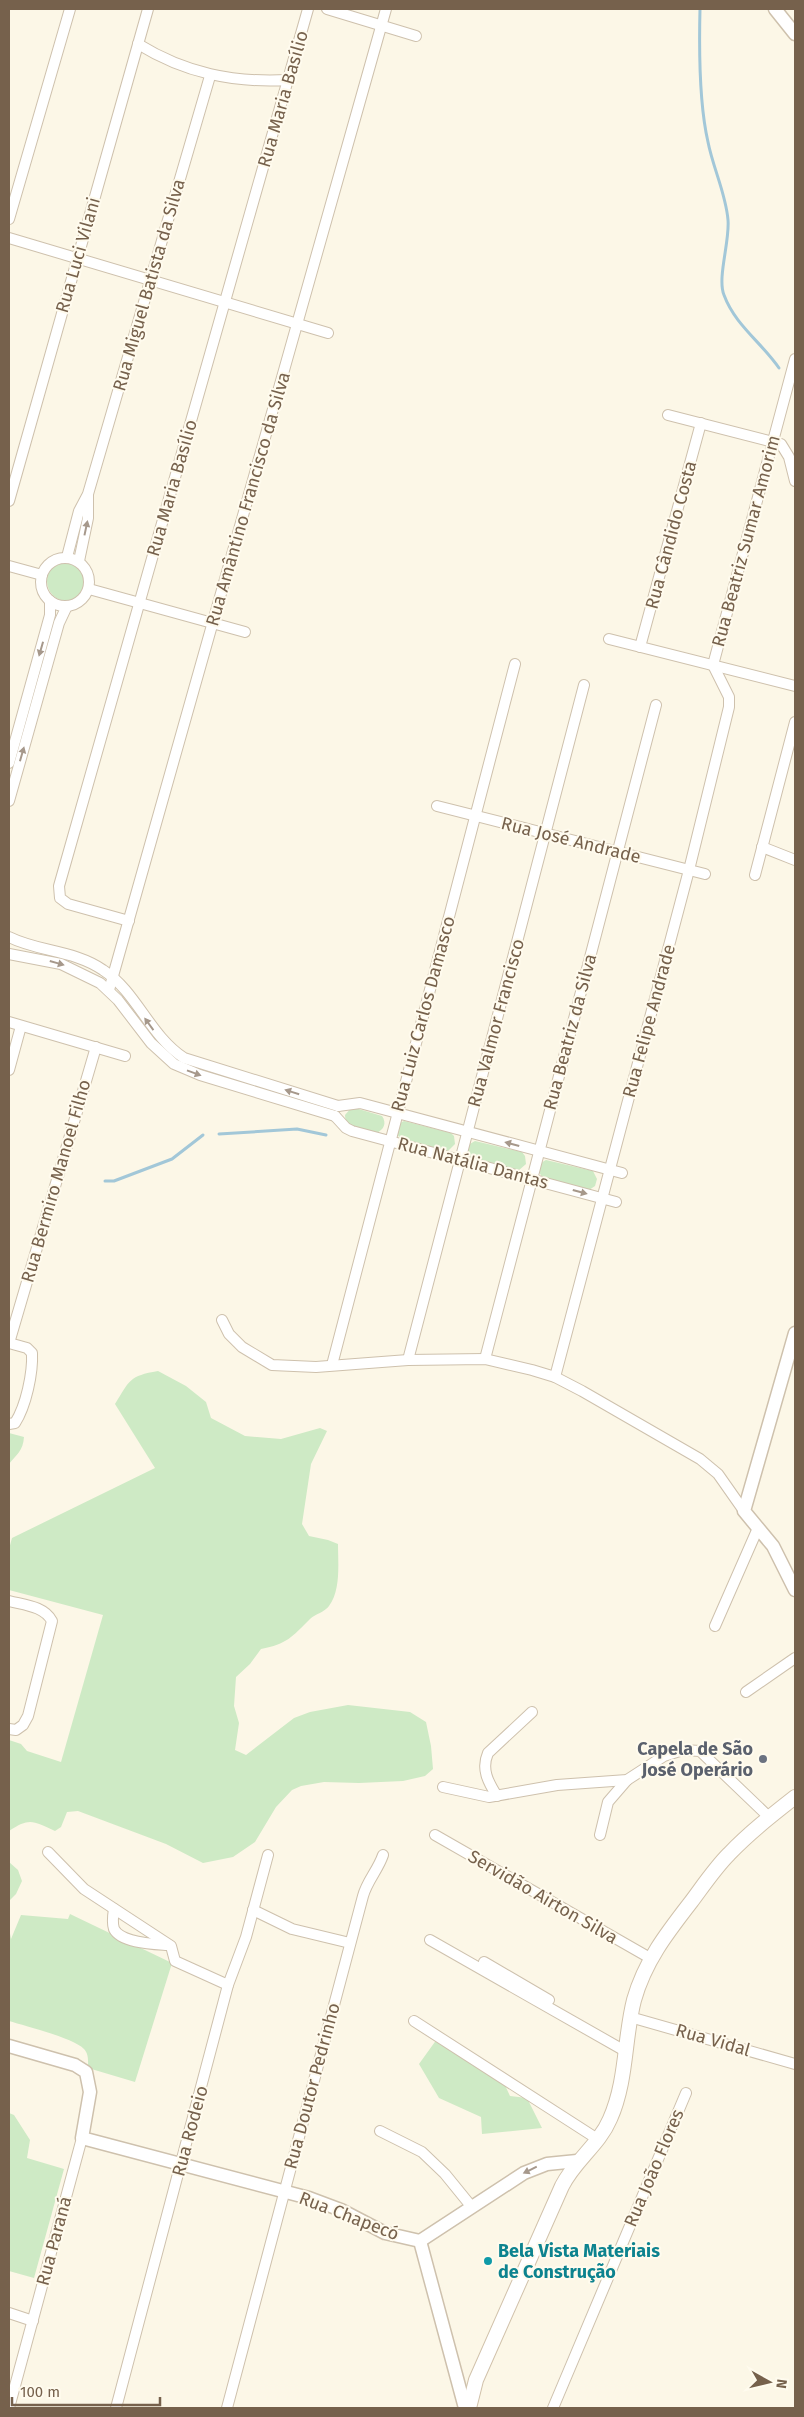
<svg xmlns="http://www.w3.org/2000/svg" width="804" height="2417" viewBox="0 0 804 2417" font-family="'Fira Sans',sans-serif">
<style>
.green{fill:#ceeac5}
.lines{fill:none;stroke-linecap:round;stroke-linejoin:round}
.stream{stroke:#a2c7d8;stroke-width:3}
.minor-casing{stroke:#cec1ad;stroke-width:12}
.tertiary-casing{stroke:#cec1ad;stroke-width:15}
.secondary-casing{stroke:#d1c2ab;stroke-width:16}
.minor{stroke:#fff;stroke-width:10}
.tertiary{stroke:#fff;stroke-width:12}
.secondary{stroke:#fff;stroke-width:14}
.oneway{fill:#a6988b}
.worship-dot{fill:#6b7280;stroke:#fffbee;stroke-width:2}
.culture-dot{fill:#0f9aa8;stroke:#fffbee;stroke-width:2}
.labels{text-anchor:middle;stroke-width:4;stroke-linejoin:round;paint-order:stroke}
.street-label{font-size:18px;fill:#76614c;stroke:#fffbee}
.worship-label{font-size:18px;font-weight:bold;fill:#5b616d;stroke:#fffbee;text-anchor:end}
.culture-label{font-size:18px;font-weight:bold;fill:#0d838f;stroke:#fffbee;text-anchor:start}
</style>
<rect width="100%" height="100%" fill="#fcf7e7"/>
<g class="green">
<circle cx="67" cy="581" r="20"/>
<path d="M352,1107L382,1116C387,1123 384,1130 376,1133C364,1130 345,1130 345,1115Z"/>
<polygon points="404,1121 451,1133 454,1136 455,1144 447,1152 401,1140 396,1132 400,1123"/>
<polygon points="475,1141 522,1152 525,1156 526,1164 518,1171 471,1159 466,1151 468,1145"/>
<polygon points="546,1160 593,1171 597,1179 595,1186 589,1190 543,1179 538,1170 539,1164"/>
<path d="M158,1371L186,1386L206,1402L211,1418L245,1436L281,1439L320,1428L327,1431L311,1464L302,1524L309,1536L328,1540L338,1544C338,1563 341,1590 329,1606C325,1612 315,1614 310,1619C292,1637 287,1644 261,1649L250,1664L236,1677L234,1706L239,1723L235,1750L246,1755L294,1718L310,1712L348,1705L410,1712L426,1722L431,1746L433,1769L425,1776L403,1781L359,1783L324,1782L301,1786L292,1790L276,1807L255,1842L233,1857L203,1863L166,1844L78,1811L67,1812L61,1827L55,1831C33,1821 30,1817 9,1831V1740L21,1744L27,1751L61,1762L103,1615L9,1590V1549L12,1538L155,1468L115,1404C130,1380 129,1376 158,1371Z"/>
<path d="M9,1433L24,1437C23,1451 17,1454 9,1464Z"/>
<polygon points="9,1862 18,1870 22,1881 16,1894 9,1901"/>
<path d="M70,1914L172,1963L135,2082L88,2068C88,2062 89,2054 84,2049C74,2038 25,2026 9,2021V1928L11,1939L21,1915L68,1919Z"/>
<polygon points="437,2039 503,2081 510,2096 527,2098 542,2128 482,2134 481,2117 439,2098 419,2064"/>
<polygon points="9,2113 14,2115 30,2140 27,2158 64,2169 34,2278 9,2271"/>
</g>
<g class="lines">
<g class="stream">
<path d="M700,9C699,49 699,103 708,142C713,168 726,194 728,220C730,241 717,278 724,295C735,325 762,343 779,368"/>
<polyline points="794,384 795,385"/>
<polyline points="219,1134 297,1129 326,1135"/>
<polyline points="105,1181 114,1181 172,1159 203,1135"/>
</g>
<defs>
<g id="minor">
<polyline points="327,9 416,36"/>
<path d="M138,44C185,73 233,83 288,80"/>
<polyline points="9,219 70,9"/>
<polyline points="9,238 328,333"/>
<polyline points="668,415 781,444 789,457 795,481"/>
<polyline points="9,501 148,9"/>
<polyline points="67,557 79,511 88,494 210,76"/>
<circle cx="65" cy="582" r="24"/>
<polyline points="79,561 88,518 88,495"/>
<polyline points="9,566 42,575"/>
<polyline points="89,589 245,632"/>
<polyline points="609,639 795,686"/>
<polyline points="640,647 701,423"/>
<polyline points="9,763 50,615 50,601"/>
<polyline points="9,801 59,623 67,606"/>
<polyline points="437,806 705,874"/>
<polyline points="762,847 795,860"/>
<polyline points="755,875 795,722"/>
<polyline points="129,921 68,904 60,898 59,886 308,9"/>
<path d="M9,937C39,952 74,950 103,970C137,992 149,1035 184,1058L338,1106"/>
<polyline points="9,954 61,964 100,983 118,1000 151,1043 174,1064 200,1075 335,1116"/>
<polyline points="109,990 386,9"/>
<polyline points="9,1022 125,1056"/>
<polyline points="9,1070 21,1026"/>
<polyline points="338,1106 360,1103 622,1173"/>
<polyline points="335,1116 346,1128 352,1131 616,1202"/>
<polyline points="222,1320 229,1334 242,1347 272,1365 316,1367 408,1360 485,1359 532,1370 555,1377 582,1391 700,1459 718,1474 744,1511"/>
<polyline points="9,1343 96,1047"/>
<path d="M9,1343L27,1348L32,1353C33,1373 26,1406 15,1423L9,1424"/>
<polyline points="485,1359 656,705"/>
<polyline points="408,1360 584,685"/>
<polyline points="332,1365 515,664"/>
<polyline points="555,1377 689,870 729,707 729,697 713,665 795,359"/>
<path d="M9,1601C24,1605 44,1606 52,1621L28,1716L23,1725L16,1730L9,1729"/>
<polyline points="715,1626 758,1528"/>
<polyline points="746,1692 795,1658"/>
<polyline points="443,1787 489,1797 557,1785 627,1780 664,1756 683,1750 700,1751 769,1817"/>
<path d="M497,1796C488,1782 481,1769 488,1753L532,1712"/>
<polyline points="435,1835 650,1958"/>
<polyline points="600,1835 608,1802 627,1780"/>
<polyline points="48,1852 84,1889 171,1946 175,1961 228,1985"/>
<path d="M114,1909C113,1915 112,1923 114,1929C121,1943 154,1944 167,1945"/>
<polyline points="253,1910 292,1929 350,1943"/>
<polyline points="430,1940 625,2051"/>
<polyline points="484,1962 549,2000"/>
<polyline points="630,2017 795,2064"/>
<polyline points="414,2021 599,2140"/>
<polyline points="380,2131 422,2152 445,2174 471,2206"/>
<polyline points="9,2313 33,2321"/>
<polyline points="9,2408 82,2138"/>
<polyline points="116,2408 228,1985 246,1937 268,1855"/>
<path d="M227,2408L363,1896C367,1881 378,1870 383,1855"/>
<polyline points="553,2408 686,2093"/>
</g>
<g id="tertiary">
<polyline points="775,9 795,34"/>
<polyline points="795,1333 744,1511 773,1546 795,1590"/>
<polyline points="9,2046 75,2065 86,2072 90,2092 82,2138 309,2198 341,2210 385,2233 420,2241 465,2408"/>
<polyline points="420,2241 524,2173 547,2164 577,2161"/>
</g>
<path id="secondary" d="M469,2408L476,2380L562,2186C575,2160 599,2145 610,2119C627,2081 624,2039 634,2000C645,1961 667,1933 691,1902C703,1886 715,1868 729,1854C749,1833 772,1815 795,1797"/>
</defs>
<use href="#minor" class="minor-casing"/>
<use href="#tertiary" class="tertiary-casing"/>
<use href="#secondary" class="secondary-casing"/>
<use href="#minor" class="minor"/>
<use href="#tertiary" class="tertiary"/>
<use href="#secondary" class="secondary"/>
</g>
<defs><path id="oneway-solid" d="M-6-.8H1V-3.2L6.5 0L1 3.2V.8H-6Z" transform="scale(1.25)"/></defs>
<g class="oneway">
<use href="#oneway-solid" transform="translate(86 528) rotate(-78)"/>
<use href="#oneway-solid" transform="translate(41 649) rotate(106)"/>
<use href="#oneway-solid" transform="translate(22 754) rotate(-74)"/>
<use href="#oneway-solid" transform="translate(57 963) rotate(16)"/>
<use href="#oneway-solid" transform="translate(149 1024) rotate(-126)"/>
<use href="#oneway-solid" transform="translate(194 1073) rotate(20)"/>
<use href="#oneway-solid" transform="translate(292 1092) rotate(-163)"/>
<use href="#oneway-solid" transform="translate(512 1144) rotate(-165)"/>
<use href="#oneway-solid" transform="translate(580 1192) rotate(15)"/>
<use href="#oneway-solid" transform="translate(530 2170) rotate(154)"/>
</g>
<circle class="worship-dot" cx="763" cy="1759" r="5"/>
<circle class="culture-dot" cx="488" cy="2261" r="5"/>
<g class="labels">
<g class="street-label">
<text transform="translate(283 99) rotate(-74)" y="6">Rua Maria Basílio</text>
<text transform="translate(78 255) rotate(-74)" y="6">Rua Luci Vilani</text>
<text transform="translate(149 285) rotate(-74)" y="6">Rua Miguel Batista da Silva</text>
<text transform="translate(172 488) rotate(-74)" y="6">Rua Maria Basílio</text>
<text transform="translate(248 499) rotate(-74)" y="6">Rua Amântino Francisco da Silva</text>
<text transform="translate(671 535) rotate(-75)" y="6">Rua Cândido Costa</text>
<text transform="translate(746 541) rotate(-75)" y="6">Rua Beatriz Sumar Amorim</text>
<text transform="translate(571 840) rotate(14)" y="6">Rua José Andrade</text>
<text transform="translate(423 1014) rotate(-75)" y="6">Rua Luiz Carlos Damasco</text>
<text transform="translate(649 1021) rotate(-75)" y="6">Rua Felipe Andrade</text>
<text transform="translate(496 1023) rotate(-75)" y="6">Rua Valmor Francisco</text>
<text transform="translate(570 1032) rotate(-75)" y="6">Rua Beatriz da Silva</text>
<text transform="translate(473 1163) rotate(15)" y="6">Rua Natália Dantas</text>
<text transform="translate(56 1181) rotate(-74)" y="6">Rua Bermiro Manoel Filho</text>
<text transform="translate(543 1897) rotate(30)" y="6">Servidão Airton Silva</text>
<text transform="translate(713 2040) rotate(16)" y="6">Rua Vidal</text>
<text transform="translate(312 2086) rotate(-75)" y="6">Rua Doutor Pedrinho</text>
<text transform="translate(190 2131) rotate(-75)" y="6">Rua Rodeio</text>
<text transform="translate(654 2168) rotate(-67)" y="6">Rua João Flores</text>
<text transform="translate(349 2216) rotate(21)" y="6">Rua Chapecó</text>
<text transform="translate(54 2241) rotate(-75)" y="6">Rua Paraná</text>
</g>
<g class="worship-label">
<text x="753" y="1755">Capela de São<tspan x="753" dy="21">José Operário</tspan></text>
</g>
<g class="culture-label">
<text x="498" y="2257">Bela Vista Materiais<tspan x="498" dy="21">de Construção</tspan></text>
</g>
</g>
<rect width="804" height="2417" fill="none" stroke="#76614c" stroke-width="20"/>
<g transform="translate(769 2382) rotate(98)" stroke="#fffbee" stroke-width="4" paint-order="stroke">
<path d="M0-4L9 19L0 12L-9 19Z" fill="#76614c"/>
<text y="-8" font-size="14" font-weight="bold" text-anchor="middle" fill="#76614c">N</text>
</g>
<path d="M12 2397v8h148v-8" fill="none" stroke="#76614c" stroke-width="2.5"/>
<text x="20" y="2397" font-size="15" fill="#76614c" stroke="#fffbee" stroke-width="4" paint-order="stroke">100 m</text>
</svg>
